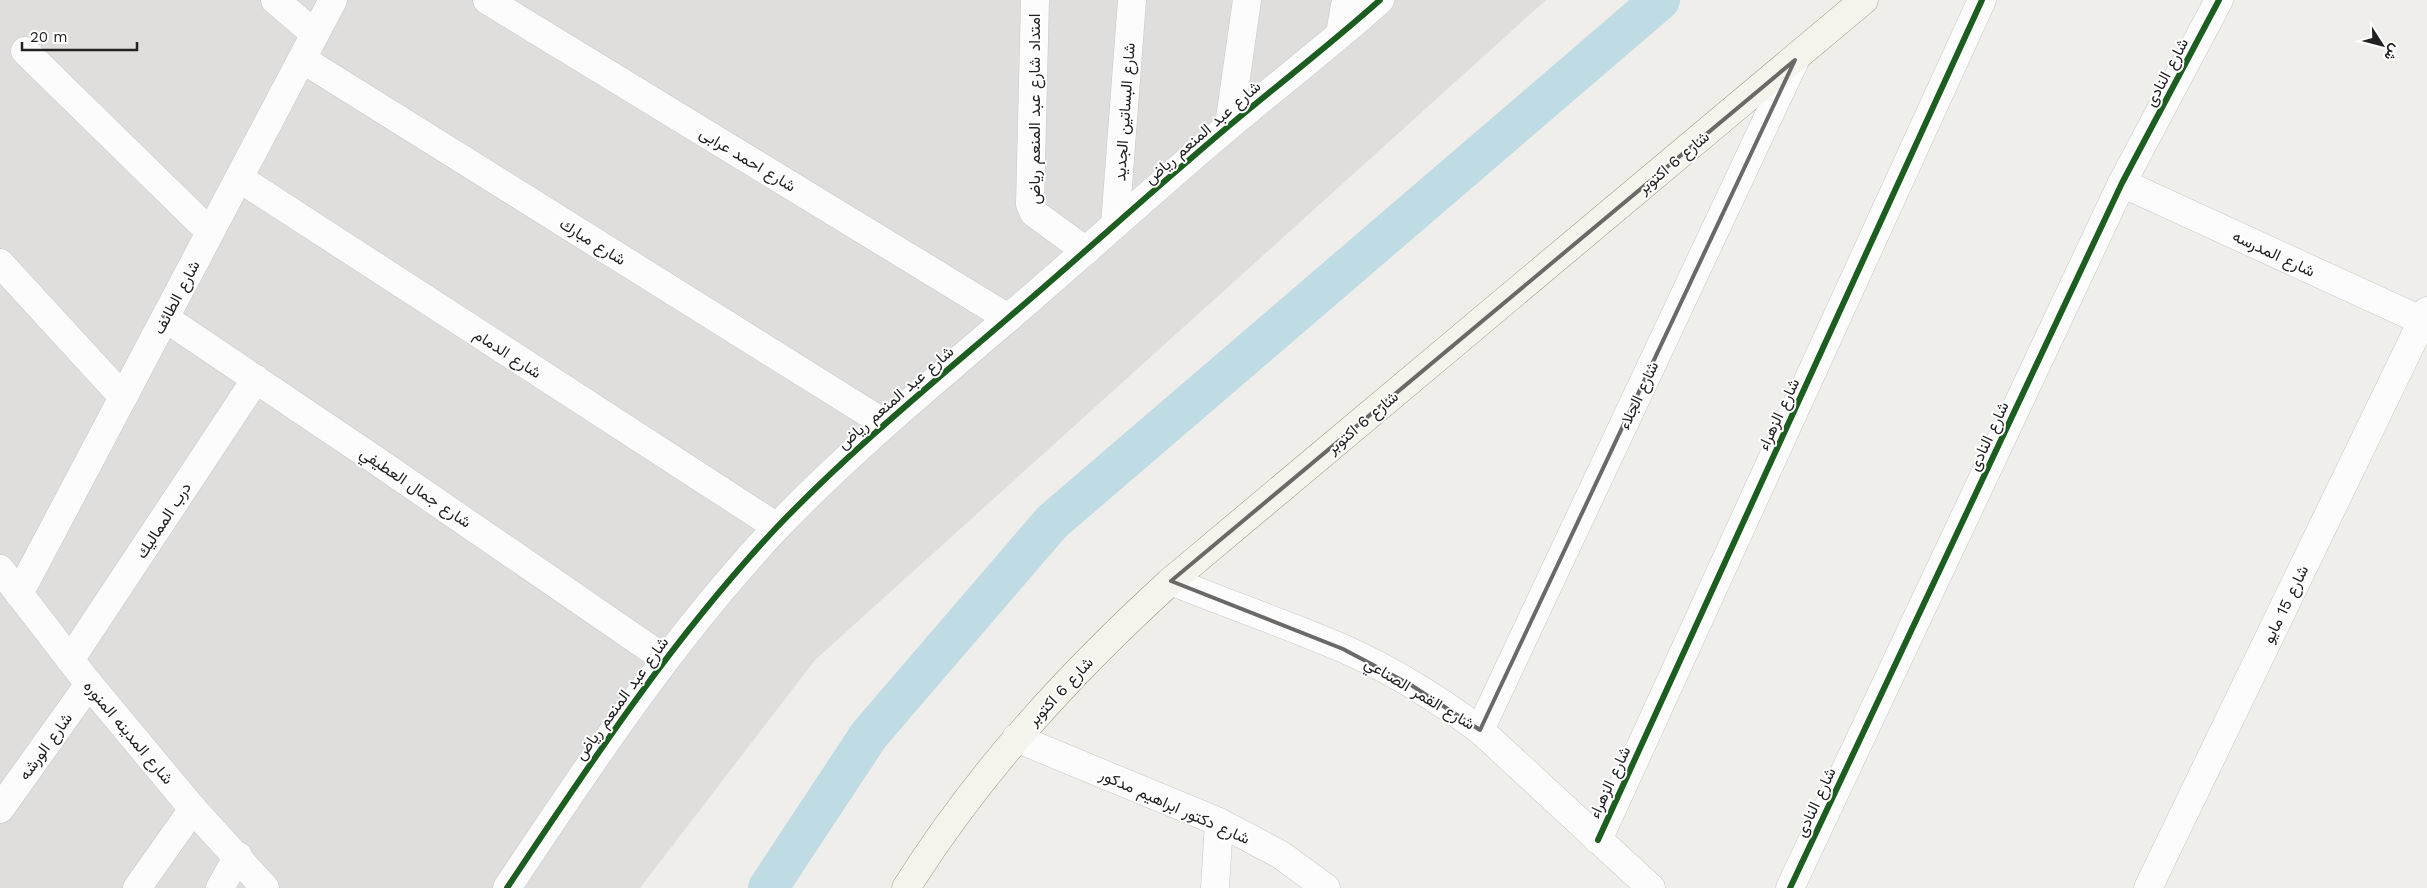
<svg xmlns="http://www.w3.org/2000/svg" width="2427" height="888" viewBox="0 0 2427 888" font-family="'Work Sans',Vazirmatn,sans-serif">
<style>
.residential{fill:#dfdedc}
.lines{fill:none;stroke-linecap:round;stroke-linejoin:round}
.canal{stroke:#bfdbe3;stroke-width:40}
.minor-casing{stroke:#c9c8c7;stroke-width:29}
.tertiary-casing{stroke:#c9c8c7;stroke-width:29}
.secondary-casing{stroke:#999a82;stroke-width:29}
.minor{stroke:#fdfcfc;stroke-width:28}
.tertiary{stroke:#fdfcfc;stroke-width:28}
.secondary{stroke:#f4f4ed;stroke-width:28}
.cycleway-casing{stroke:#fff;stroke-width:9}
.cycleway{stroke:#1b5e20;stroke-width:6}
.marked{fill:none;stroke:#6a6968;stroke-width:4;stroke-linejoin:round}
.labels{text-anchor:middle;stroke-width:4;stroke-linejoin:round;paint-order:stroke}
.street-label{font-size:16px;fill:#222;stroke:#fff}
</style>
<rect width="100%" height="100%" fill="#f0eeeb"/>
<polygon class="residential" points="0,0 1546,0 815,660 640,888 0,888"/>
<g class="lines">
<polyline class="canal" points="768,888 869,735 1052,522 1660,0"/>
<defs>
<g id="minor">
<polyline points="275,0 315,34"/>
<polyline points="487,0 1008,318"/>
<polyline points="1035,0 1030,204 1034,213 1086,251"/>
<polyline points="1340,34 1346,0"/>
<polyline points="25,51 210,232"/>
<polyline points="302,59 884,423"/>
<polyline points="1229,126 1247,0"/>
<polyline points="239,178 777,527"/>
<polyline points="2122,183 2427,323"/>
<polyline points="1115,225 1132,0"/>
<polyline points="0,263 123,397"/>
<polyline points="165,318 374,459 665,659"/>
<path d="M1171,581C1228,604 1286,624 1342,648C1390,669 1438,699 1480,730L1651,888"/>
<polyline points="19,594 333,0"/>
<polyline points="70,660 256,379"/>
<polyline points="1480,730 1795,60"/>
<polyline points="1016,738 1219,822 1281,855 1326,888"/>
<polyline points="0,809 89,684"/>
<polyline points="1598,840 1982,0"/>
<polyline points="137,888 193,809"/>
<polyline points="220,888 238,856"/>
<polyline points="1215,888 1219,822"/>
<polyline points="1790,888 2122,183 2219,0"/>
<polyline points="2148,888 2427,311"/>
</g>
<g id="tertiary">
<polyline points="0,569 89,684 193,809 265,888"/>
<path d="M507,888C591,762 674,636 778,526C850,451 929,386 1007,319C1082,255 1155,188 1230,125C1280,83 1332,43 1380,0"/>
</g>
<path id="secondary" d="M906,888C979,772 1070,673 1171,581L1864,0"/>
</defs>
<use href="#minor" class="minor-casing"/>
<use href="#tertiary" class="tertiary-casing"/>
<use href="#secondary" class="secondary-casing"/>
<use href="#minor" class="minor"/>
<use href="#tertiary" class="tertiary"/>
<use href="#secondary" class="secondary"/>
<defs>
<g id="cycleway">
<polyline points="1598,840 1982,0"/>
<path d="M507,888C591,762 674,636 778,526C850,451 929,386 1007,319C1082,255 1155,188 1230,125C1280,83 1332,43 1380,0"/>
<polyline points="1790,888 2122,183 2219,0"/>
</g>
</defs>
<use href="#cycleway" class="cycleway-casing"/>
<use href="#cycleway" class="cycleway"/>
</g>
<path class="marked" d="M1795,60L1480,730L1411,685L1343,649L1171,581Z"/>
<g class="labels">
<g class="street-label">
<text transform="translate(2166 72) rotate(-62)" y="6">شارع النادى</text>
<text transform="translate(1034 109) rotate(-90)" y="6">امتداد شارع عبد المنعم رياض</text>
<text transform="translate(1124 112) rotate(-86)" y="6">شارع البساتين الجديد</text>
<text transform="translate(1202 132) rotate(-41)" y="6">شارع عبد المنعم رياض</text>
<text transform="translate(748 159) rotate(31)" y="6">شارع احمد عرابى</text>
<text transform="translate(1673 162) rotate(-40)" y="6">شارع 6 اكتوبر</text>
<text transform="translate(593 241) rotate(32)" y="6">شارع مبارك</text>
<text transform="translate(2274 253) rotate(25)" y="6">شارع المدرسه</text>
<text transform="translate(176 297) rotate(-62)" y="6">شارع الطائف</text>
<text transform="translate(508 353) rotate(33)" y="6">شارع الدمام</text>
<text transform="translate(1638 395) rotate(-65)" y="6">شارع الجلاء</text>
<text transform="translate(895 397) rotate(-41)" y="6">شارع عبد المنعم رياض</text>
<text transform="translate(1778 414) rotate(-65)" y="6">شارع الزهراء</text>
<text transform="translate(1362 422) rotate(-40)" y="6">شارع 6 اكتوبر</text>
<text transform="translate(1988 436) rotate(-65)" y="6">شارع النادى</text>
<text transform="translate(416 487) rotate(34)" y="6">شارع جمال العطيفي</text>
<text transform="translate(163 520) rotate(-57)" y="6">درب المماليك</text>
<text transform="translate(2285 604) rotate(-64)" y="6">شارع 15 مايو</text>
<text transform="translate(1060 691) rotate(-47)" y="6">شارع 6 اكتوبر</text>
<text transform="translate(1420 693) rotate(31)" y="6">شارع القمر الصناعي</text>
<text transform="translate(621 698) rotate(-54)" y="6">شارع عبد المنعم رياض</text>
<text transform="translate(129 732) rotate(50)" y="6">شارع المدينه المنوره</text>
<text transform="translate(45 746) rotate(-54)" y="6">شارع الورشه</text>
<text transform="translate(1609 782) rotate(-65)" y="6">شارع الزهراء</text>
<text transform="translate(1815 802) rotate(-65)" y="6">شارع النادى</text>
<text transform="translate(1175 806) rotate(24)" y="6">شارع دكتور ابراهيم مدكور</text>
</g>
</g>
<g transform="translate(2382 45) rotate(126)" stroke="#ffffff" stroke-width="4" paint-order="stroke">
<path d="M0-4L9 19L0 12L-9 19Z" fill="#222222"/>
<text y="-8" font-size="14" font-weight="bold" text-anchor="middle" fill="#222222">ش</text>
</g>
<path d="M22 42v8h115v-8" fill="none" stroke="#222222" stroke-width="2.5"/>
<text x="30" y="42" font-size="15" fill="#222222" stroke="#ffffff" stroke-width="4" paint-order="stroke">20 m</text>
</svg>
